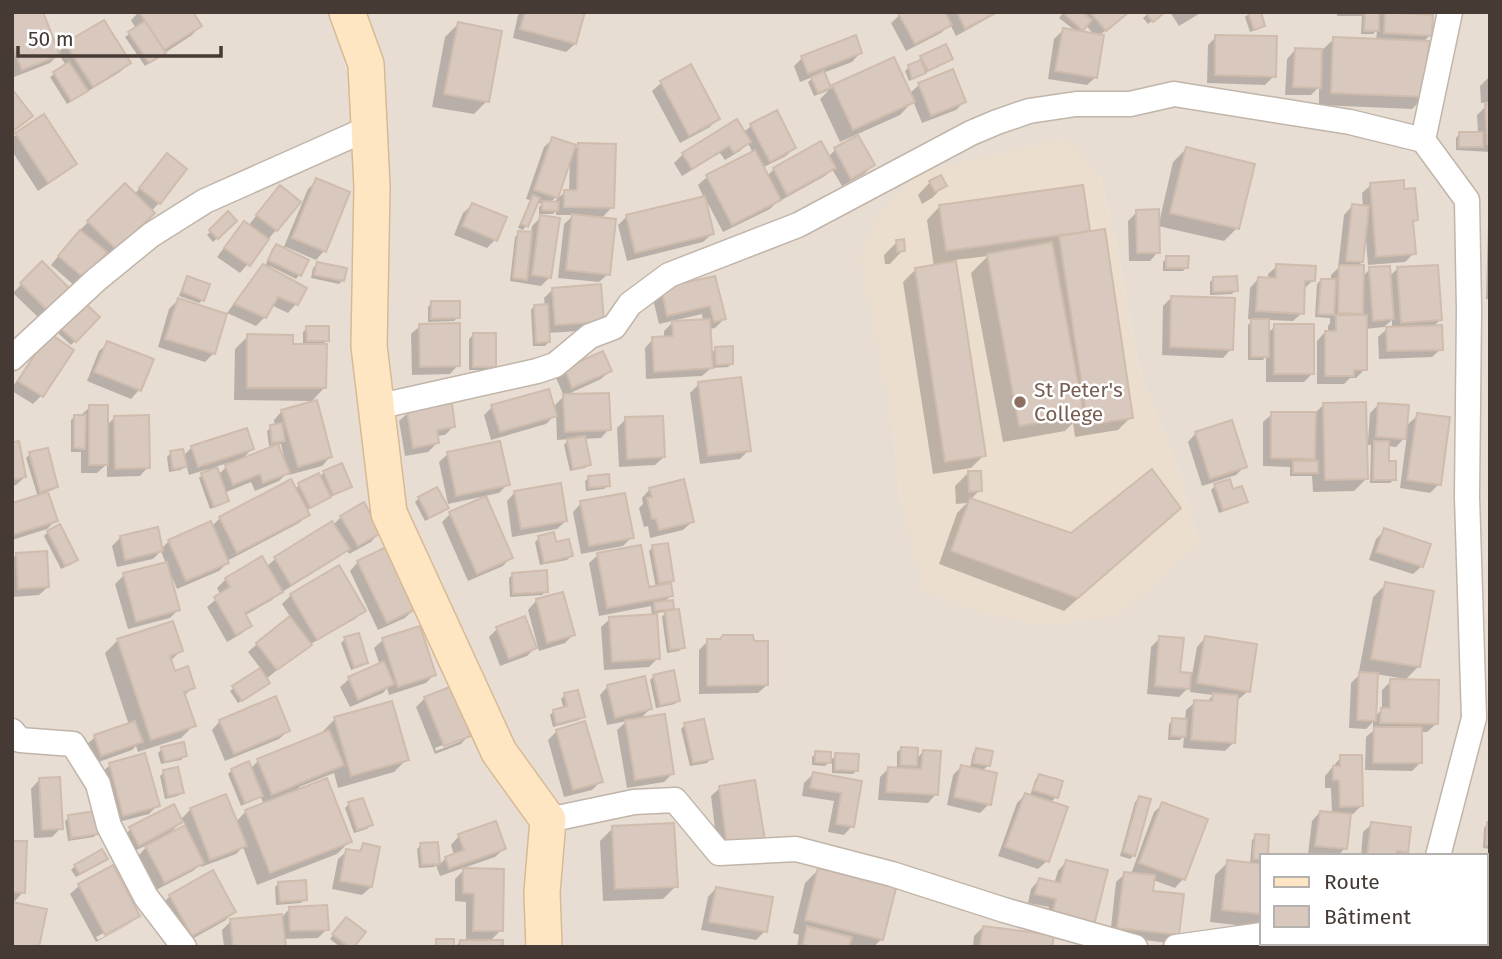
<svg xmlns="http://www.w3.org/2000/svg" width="1502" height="959" viewBox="0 0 1502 959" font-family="'Fira Sans',sans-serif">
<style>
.residential{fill:#e7ddd2;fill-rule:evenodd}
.education{fill:#ecdece}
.shadow{fill:#0003;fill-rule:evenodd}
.building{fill:#d8c8bd;stroke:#d0bcad;stroke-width:2}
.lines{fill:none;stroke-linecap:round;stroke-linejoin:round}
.street-casing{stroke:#c1b5aa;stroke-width:27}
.secondary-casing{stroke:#d7ba95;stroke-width:38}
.street{stroke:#fff;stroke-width:24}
.secondary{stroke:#ffe6c2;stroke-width:35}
.education-dot{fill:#8d6e63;stroke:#fff;stroke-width:2.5}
.labels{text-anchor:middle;stroke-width:5;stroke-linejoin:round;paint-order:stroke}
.education-label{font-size:21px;fill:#785e54;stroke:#fff;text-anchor:start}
</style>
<rect width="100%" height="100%" fill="#f3ece4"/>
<path class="residential" d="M12,12H1490V947H12ZM944,168L1100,174L1117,248L1141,376L1177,465L1199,544L901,505L893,428L916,174ZM1262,856H1486V943H1262Z"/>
<polygon class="education" points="1066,138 1100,174 1117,248 1141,376 1177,465 1199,544 1116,617 1042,625 988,615 923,590 901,505 893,428 860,257 878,215 916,174"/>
<g class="shadow">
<polygon points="12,12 58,53 66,44 129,63 120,72 67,104 50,77 66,66 59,54 50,63 14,77 12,74"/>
<polygon points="139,12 191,12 200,26 192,35 145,66 125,37 136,29 131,20"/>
<polygon points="521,12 549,12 575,44 566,52 513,38 518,15"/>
<polygon points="903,12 999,12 956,36 950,24 941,33 906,51 891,23"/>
<path d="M1064,12H1126L1099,36L1096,77L1087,85L1048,79L1054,39L1063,30L1077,32L1059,18ZM1086,25L1094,35L1079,33Z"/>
<polygon points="1150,12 1164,12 1148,24 1143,18"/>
<polygon points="1170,12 1202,12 1179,26"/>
<polygon points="1337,12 1390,12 1389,13 1430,35 1423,42 1425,96 1412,109 1319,105 1319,87 1311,95 1285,95 1287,59 1295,50 1321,51 1334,39 1376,41 1377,30 1373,34 1361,34 1362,16 1337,16"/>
<polygon points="1249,14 1263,25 1259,29 1250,32 1245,17"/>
<polygon points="458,24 487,101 474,114 432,107 445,37"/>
<polygon points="1216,37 1274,76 1265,85 1207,83 1208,45"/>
<polygon points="860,53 852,62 823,73 830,90 814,96 808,82 815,76 800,82 794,66 802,58"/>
<polygon points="921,57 951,58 947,62 909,81 905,71 909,67 919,63 918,61"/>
<polygon points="690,67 718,118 710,127 680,143 652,91 661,83"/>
<polygon points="1489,77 1490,77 1490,152 1456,150 1456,138 1459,134 1478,133 1477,115 1490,102 1481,103 1480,86"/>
<polygon points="919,85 964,102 956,110 922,123 913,101 900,115 840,142 820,99 833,86 909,94"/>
<polygon points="43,117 75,164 66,172 38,191 12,151 12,138"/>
<polygon points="752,125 794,148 786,156 762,168 766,177 774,169 820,144 828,157 835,150 873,165 864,174 842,186 832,169 825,176 778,202 778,201 770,209 723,232 705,198 712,234 703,242 627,261 618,225 627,216 704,198 698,185 707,177 753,153 748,143 740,151 725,160 720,153 682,176 674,163 683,154 743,133"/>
<path d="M553,139L572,152L579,145L612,207L601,219L608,274L599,282L558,278L564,224L574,215H556V211L553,214H539V207L542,204L536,202L526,226L523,230L518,228L530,200L526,199L544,147ZM570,159L569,192H565L556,200V203H550L556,197Z"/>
<polygon points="1186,149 1237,228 1224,241 1158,226 1158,252 1150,261 1129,261 1128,221 1137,212 1159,223 1173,162"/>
<polygon points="159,164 159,203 108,257 104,254 75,286 51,265 80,230 125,186 134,195"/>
<polygon points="317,180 324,251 316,260 286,247 285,250 307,261 299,275 296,279 270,266 269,269 296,304 288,313 271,305 265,317 256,326 227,313 255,275 266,264 272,249 276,246 283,249 308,189"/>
<polygon points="930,182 945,185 932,198 922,204 918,195"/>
<path d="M1371,185L1403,191L1416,219L1411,224L1414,253L1405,262L1368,265L1366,240L1364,239L1362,262L1357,267L1362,277L1370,269L1389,277L1397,269L1440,320L1433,327L1441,349L1432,357L1379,359L1378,337L1387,329H1392V320L1384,327L1365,329V369L1356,378H1350L1344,384H1317V341L1325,332H1328V326L1330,323V318L1315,317L1317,284L1321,280L1331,281V275L1338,268L1344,215L1352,206L1363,207L1362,193ZM1364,310V317H1357Z"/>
<polygon points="1082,187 1089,233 1131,417 1118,430 1075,437 1073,423 1065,431 1003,442 971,273 988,256 954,260 984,455 971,468 933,474 903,282 916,269 934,267 927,220 940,206"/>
<polygon points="272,196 276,230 240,273 217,257 236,232 244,223 248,226"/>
<polygon points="472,205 495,240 487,248 454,235 463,213"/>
<polygon points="228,214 235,221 213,242 207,235"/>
<polygon points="541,217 550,277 541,286 510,281 515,237 519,233 531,234 532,226"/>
<polygon points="1490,223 1490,299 1486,299 1488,225"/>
<polygon points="897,242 903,250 890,264 885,264 884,255"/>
<polygon points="1167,258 1187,267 1183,271 1163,271 1163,262"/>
<polygon points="42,263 69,290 40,319 13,293"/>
<polygon points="317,264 343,280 339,284 311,278 313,268"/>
<polygon points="1277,266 1313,280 1304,289 1302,313 1293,321 1267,320 1267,334 1275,326 1313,373 1304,382 1266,382 1266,356 1263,360 1248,360 1248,325 1253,320 1248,319 1250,288 1258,279 1268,279 1268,274"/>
<polygon points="188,278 203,300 199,303 179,296 184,282"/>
<polygon points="714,278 724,319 715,328 709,329 710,354 716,349 732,363 728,367 711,368 702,376 646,379 645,348 653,339 664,338 664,331 674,321 703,321 702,314 659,324 653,299 662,290"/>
<polygon points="1214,278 1236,290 1232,294 1210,295 1210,282"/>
<polygon points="600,286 594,330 548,333 549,342 545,346 533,346 531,310 534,306 545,306 544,298 553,289"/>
<polygon points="1172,297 1231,349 1223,358 1162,355 1163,306"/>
<polygon points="178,300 226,314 213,354 205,362 158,347 169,309"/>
<polygon points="431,303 458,317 454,321 428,322 428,307"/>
<polygon points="84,305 97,317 71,345 58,333"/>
<polygon points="420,326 458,365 450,374 412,375 411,334"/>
<polygon points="307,328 327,340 321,346 325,387 312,401 234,400 235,349 248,336 291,345 303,346 303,332"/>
<polygon points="473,335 494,366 490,370 469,370 469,339"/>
<polygon points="108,343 151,360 139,390 131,399 87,381 99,351"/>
<polygon points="41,344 41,396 33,404 12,391 12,388"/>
<polygon points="565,369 610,371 601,379 564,396 556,378"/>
<polygon points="699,384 749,450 740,459 700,464 690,393"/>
<polygon points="564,396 609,429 601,438 583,439 589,464 585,468 570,471 564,445 569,439 557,440 556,414 546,424 491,440 484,415 492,407 556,413 555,405"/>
<polygon points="1324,404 1365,441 1368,441 1370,413 1379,404 1405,427 1418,415 1439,484 1430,493 1400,488 1407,435 1396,447 1387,446 1387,463 1394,480 1390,483 1370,483 1371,445 1366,445 1367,478 1354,491 1313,492 1312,476 1290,476 1290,467 1263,466 1263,422 1272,414 1314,414"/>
<polygon points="90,407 106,426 115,417 148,467 140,476 107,477 107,464 97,473 81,473 81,452 71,452 71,420 75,416 81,415"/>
<path d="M282,411L330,457L322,466L289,475L288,472L279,481L255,491L251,482L224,493L227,501L223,504L210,509L199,478L208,469L189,475L186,465L181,470L169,472L167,457L171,453L183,456L192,447L252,449L240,461L284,457L281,444L269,446L267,431L271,427L275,426L274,420ZM231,462L218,475L215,467Z"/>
<polygon points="408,413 454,426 445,435 436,436 437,443 428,452 405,456 399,421"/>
<polygon points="626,419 664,457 655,465 619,467 617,428"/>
<polygon points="1196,433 1245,466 1236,475 1202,486 1188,442"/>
<polygon points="12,444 25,477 16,485 12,486"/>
<polygon points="30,454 56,486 53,490 46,492 56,520 47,529 12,540 12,505 38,497 26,458"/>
<polygon points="448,454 508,484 499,493 448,504 439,462"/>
<polygon points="324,472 350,487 346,490 328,498 306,511 308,515 299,523 227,561 227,563 219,571 177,589 171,575 169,576 178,610 170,618 128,629 115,584 124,575 166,564 161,551 153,559 117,567 112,546 121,537 161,549 169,541 212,526 220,518 294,490 299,485 319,478"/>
<polygon points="968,473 980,490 970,500 1071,535 1166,521 1064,611 939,564 957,513 967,503 956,504 955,486"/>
<polygon points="589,478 608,485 604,489 586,491 585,481"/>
<polygon points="1215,486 1232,492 1246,501 1242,505 1219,513 1211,490"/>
<polygon points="650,489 692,522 683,530 650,538 648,526 644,527 639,508 643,504 642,498"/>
<polygon points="515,492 566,521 557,529 512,537 507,501"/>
<polygon points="419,498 447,508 443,512 425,521 415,502"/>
<polygon points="581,503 632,537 623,546 581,554 573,512"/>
<polygon points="450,514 511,557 503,566 468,581 442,522"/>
<polygon points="341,517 379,533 371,542 349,554 347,550 339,557 282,592 281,591 272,600 244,616 250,626 241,634 227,642 207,607 221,595 217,588 226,579 266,567 275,559 332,523 333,525"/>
<polygon points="1385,530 1422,566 1413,574 1369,560 1376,539"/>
<polygon points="48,532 76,560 72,564 61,569 44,536"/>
<polygon points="539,538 554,544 571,556 567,560 540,565 535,542"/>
<polygon points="653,547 672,580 669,583 671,596 664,602 672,602 673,612 683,647 679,651 667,653 662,617 666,612 655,613 658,658 649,667 604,670 601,627 610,619 652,616 651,606 599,616 589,563 598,555 647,589 656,588 649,551"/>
<polygon points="16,555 48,587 39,595 12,597 12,559"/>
<polygon points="358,562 414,609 405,618 378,630 350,571"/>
<polygon points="338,568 364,611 355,619 307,646 266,679 264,687 238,703 230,691 261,669 248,652 257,644 291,618 282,604 291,595"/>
<polygon points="512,575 546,591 542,595 510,597 509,578"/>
<polygon points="1386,584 1419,666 1404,681 1405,679 1376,674 1375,717 1382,709 1382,690 1391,681 1436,724 1427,732 1421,732 1421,762 1412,771 1365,770 1366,737 1373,731 1373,722 1366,729 1349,728 1351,683 1362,672 1359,671 1373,597"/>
<polygon points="562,594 573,635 565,643 539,651 528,610 536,601"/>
<polygon points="497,629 536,647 527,656 500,666 489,637"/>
<polygon points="1160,638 1178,674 1192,675 1197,647 1205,638 1248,691 1239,699 1236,699 1234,742 1225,751 1183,748 1184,736 1180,740 1168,740 1169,724 1173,720 1185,721 1186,710 1195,702 1206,703 1213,695 1190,692 1191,685 1179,697 1147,694 1151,647"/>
<polygon points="345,639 366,662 362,666 351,670 341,643"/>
<polygon points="118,640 181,651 170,661 174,673 193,687 184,696 194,725 181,738 138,752 136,746 132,750 93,764 86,745 95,737 129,725 105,653"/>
<polygon points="383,640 434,675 426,683 389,695 387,688 383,693 350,707 340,687 349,679 380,665 374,648"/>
<polygon points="708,641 767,685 758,693 699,694 699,650"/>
<polygon points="654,676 678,700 675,704 656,708 650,680"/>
<polygon points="608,686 651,708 640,719 673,773 664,782 627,788 617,730 627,721 607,725 600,695"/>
<polygon points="565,695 583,717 579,720 553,727 550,715 553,712 564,709 561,699"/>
<path d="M425,698L469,735L461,744L435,754L416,707ZM461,738V741L436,751L435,748Z"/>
<path d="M335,719L407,759L394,772L338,788L334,773L299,787L300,790L350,841L337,854L257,885L243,847L236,854L201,867L200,865L193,871L156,890L138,856L149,844L130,853L122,837L131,829L180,820L191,809L236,822L246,811L264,804L260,796L257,799L241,806L228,774L232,770L250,769L258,761L323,734L322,732ZM183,820L186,827L168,835Z"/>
<polygon points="220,721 288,731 279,739 225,761 212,730"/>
<polygon points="685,725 711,759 707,763 690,766 681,729"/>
<polygon points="557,731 601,781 592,790 564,797 548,740"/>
<polygon points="162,749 185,756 181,760 161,764 158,753"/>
<polygon points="901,749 915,760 923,752 936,794 928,803 878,800 880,777 888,769 897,769 897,752"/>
<polygon points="977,750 989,765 982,771 989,804 980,813 947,805 953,775 961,767 970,768 973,753"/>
<polygon points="816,753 829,762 825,766 812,765 812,757"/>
<polygon points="836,755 857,770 853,774 832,773 832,759"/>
<polygon points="1341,757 1362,805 1353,814 1349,814 1345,848 1338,856 1308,854 1312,821 1320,812 1332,814 1331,788 1325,788 1325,776"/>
<polygon points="110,765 158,805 149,814 115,823 101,773"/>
<polygon points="164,772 182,792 178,796 165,799 160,776"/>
<polygon points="813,774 860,783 852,826 844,835 828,832 834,801 802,796 804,783"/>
<polygon points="1039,776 1056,797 1050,803 1047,861 1038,869 998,856 1017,803 1025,795 1030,796 1035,780"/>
<polygon points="39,780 61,828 52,837 34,838 31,789"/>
<polygon points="720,788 763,839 718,854 711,796"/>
<polygon points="1139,798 1134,855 1130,859 1120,856 1135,802"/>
<polygon points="349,804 371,825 367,829 354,833 345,808"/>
<polygon points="1163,804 1183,879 1175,888 1153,880 1151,893 1177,934 1169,943 1110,936 1116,882 1125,874 1131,874 1154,812"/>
<polygon points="69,817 97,833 94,837 68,841 65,821"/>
<polygon points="1372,824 1406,852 1403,856 1361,856 1363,832"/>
<polygon points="1488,824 1490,824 1490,849 1483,848 1484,828"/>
<polygon points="613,828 676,886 663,899 603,901 600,841"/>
<polygon points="459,836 504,849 495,857 440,876 436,865 434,867 419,868 417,849 421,845 436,844 438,866 446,858 454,855 451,845"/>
<polygon points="1256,836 1262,856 1262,863 1260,865 1262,866 1262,928 1210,922 1215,875 1228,862 1250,864 1252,840"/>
<polygon points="12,842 23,892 15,901 12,901"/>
<polygon points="364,845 371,887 362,895 332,889 338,859 347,851 357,852"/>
<polygon points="106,859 102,863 76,877 71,870 75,866"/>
<polygon points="1066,862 1092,928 1044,927 1049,907 1028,903 1031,889 1039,880 1054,884 1058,871"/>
<polygon points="1490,864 1490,887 1487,887 1487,867"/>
<path d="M112,868L138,915L129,924L96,942L70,894L79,886ZM130,919V923L98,940L96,937Z"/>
<polygon points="464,870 501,930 489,942 501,947 455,947 460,942 466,942 466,902 455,901 455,879"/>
<polygon points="818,870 882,939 873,947 797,947 799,935 793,933 805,883"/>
<polygon points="212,872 234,911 226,920 183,944 161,905 170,896"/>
<polygon points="279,883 305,899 301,903 276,905 275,887"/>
<polygon points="716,888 765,931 756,940 701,930 708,897"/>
<polygon points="290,908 327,929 318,938 283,939 284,947 224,947 222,930 231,921 283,916"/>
<polygon points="1490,914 1490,947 1457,947 1457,943 1486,943"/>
<polygon points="342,923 352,947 340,947 330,939"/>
<polygon points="983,927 1050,947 973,947 974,936"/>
</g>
<g class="building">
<polygon points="12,12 43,12 60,55 22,70 12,44"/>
<polygon points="139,12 193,12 202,26 164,50"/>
<polygon points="525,12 585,12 576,44 520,29"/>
<polygon points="945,12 952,25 915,44 898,13"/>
<polygon points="957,12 997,12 965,29"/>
<polygon points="1062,12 1082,12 1092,20 1083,31"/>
<polygon points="1090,12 1129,12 1106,31"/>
<polygon points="1147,12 1165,12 1153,22 1146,13"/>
<polygon points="1248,12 1261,12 1265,26 1254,30"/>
<polygon points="1365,12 1379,12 1379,31 1364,31"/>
<polygon points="1385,12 1433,15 1432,36 1384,33"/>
<polygon points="104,20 131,63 93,87 65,43"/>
<polygon points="145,21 166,53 149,63 128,32"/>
<polygon points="458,22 502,31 489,102 444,94"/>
<polygon points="1063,28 1104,35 1097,78 1055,71"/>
<polygon points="856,35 862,53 808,74 801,56"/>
<polygon points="1215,35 1277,36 1276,77 1215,75"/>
<polygon points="1333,37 1429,41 1426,97 1331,93"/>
<polygon points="946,44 953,59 928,71 920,56"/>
<polygon points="1295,48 1322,49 1321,88 1293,87"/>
<polygon points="894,57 915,102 853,130 832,85"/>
<polygon points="921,60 926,73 912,79 908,65"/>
<polygon points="69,62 88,91 71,101 53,72"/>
<polygon points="691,64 720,119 689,136 660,81"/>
<polygon points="953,69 966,102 931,116 918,83"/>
<polygon points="824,71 831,88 818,93 811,77"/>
<polygon points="12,89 33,116 12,132"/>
<polygon points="1485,104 1490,104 1490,144 1487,144"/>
<polygon points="777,110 796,148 770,162 750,124"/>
<polygon points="44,114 77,164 48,183 15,133"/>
<polygon points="737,119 751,142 734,153 729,146 692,169 682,153"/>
<rect x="1459" y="132" width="24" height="15"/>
<polygon points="858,135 875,165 851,179 834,148"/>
<polygon points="552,137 576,145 558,198 534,190"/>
<polygon points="821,141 836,168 787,195 773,168"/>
<polygon points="578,143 616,144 614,208 564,207 564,190 577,190"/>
<polygon points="1186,147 1255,164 1239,229 1170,213"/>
<polygon points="755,150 781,200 732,225 706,175"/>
<polygon points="167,153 187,169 160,204 139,188"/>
<polygon points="941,175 947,186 935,192 929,181"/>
<polygon points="316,178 350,192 326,252 292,238"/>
<polygon points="1404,180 1404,189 1415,188 1418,220 1413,221 1416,254 1376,257 1370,183"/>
<polygon points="125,183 155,213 117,250 87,221"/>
<polygon points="280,185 301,202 277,231 256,215"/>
<polygon points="1083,185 1090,231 946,251 939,205"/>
<polygon points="533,195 540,198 528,227 521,224"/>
<polygon points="705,196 714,234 635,253 626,215"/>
<polygon points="542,201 559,202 558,211 542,210"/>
<polygon points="472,203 507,217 497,241 462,226"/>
<polygon points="1352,204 1369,206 1363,262 1346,261"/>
<polygon points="1159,209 1160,253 1137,253 1136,210"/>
<polygon points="228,211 237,221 218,239 209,230"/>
<polygon points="572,214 616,219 610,275 566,270"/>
<polygon points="540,215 560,218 551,278 532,275"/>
<polygon points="244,221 269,239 250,266 224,248"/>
<polygon points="1105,229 1133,418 1088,425 1059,236"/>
<polygon points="80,230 107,252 85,279 58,256"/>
<polygon points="518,231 532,232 527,280 513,278"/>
<polygon points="904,239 905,251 897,252 896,240"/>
<polygon points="1052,242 1084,415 1019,426 987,254"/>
<polygon points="276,244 309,260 301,276 268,260"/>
<polygon points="1166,256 1189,256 1188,268 1166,268"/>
<polygon points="42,261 71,290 49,312 20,283"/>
<polygon points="956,261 986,456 945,462 915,268"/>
<polygon points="317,262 347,268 344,281 314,275"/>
<polygon points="263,264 307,288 298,305 278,297 266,318 234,304"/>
<polygon points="1276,264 1316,266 1315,281 1305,281 1304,314 1256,311 1258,277 1276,278"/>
<polygon points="1339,265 1364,265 1363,314 1338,313"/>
<polygon points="1438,265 1442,320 1401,323 1397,267"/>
<polygon points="1390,266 1394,319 1373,321 1369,267"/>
<polygon points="187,276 210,284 204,301 182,292"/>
<polygon points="715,276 726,319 714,322 710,306 667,316 661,288"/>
<polygon points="1237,276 1238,291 1213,292 1213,277"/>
<polygon points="1321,279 1336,279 1334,315 1318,314"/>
<polygon points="601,284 604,322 555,325 552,288"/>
<polygon points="1171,296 1235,298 1233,350 1170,347"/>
<polygon points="178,298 227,314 215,354 165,339"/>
<polygon points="431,301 460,301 460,318 431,319"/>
<polygon points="84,302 100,317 76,342 60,328"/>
<polygon points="548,304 550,342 536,343 534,305"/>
<polygon points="1336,315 1367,315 1367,370 1354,370 1354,376 1325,376 1325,331 1336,331"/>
<polygon points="710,319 713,368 654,372 652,337 673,336 672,321"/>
<rect x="1251" y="319" width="18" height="38"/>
<polygon points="460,323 460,366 420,367 419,324"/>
<rect x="1274" y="324" width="40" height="50"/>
<polygon points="1442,325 1443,350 1387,351 1386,327"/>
<polygon points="306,326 329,326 329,341 307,341"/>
<polygon points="49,333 74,350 43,397 18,381"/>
<rect x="473" y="333" width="23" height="34"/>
<polygon points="247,334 293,335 293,344 327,344 326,388 247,388"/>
<polygon points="107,341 154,359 141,391 94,372"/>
<polygon points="733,346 733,364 716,365 715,347"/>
<polygon points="603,351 612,371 572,388 564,368"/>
<polygon points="741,377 751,451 708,456 698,382"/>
<polygon points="549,389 557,416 500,432 491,405"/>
<polygon points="609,393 611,430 565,432 563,394"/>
<polygon points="317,400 332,457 298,467 281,410"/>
<polygon points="1366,402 1368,479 1325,480 1323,403"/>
<polygon points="452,403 455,427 437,430 439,443 413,448 407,411"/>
<polygon points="1378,403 1409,405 1406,439 1376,437"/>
<rect x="89" y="405" width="19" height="60"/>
<polygon points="1271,412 1316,412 1315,459 1271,458"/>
<polygon points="1417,413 1450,417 1441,485 1407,480"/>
<polygon points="74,415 86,415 85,449 74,448"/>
<polygon points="149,415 150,468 115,469 114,416"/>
<polygon points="663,416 665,457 627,459 625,417"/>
<polygon points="1232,420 1247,467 1210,479 1195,432"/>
<polygon points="282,423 285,441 272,443 270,425"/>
<polygon points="247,428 254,449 198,467 191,446"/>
<polygon points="585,436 591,465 573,469 567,439"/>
<polygon points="19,441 26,477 12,480 12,442"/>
<polygon points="500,441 510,485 456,496 447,452"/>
<polygon points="1374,441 1389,441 1389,461 1396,461 1396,480 1373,480"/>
<polygon points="278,444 290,473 263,483 260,474 233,485 225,465"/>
<polygon points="48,448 58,487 40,492 29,452"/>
<polygon points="183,449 187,467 173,469 170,451"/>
<rect x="1293" y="461" width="25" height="12"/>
<polygon points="342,463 352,487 333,495 323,471"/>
<polygon points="217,467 229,501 214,507 201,473"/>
<polygon points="1152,469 1181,508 1078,598 951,551 970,498 1071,533"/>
<polygon points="968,471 981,471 982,491 969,492"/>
<polygon points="319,473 331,497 310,508 298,483"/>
<polygon points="609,474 610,486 589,488 588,476"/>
<polygon points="291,479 310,515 237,553 219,517"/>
<polygon points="684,479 694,522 659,530 656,519 652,519 647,498 652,497 649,488"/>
<polygon points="1230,479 1233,489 1242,486 1248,502 1223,510 1214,484"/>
<polygon points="561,483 567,521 521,529 514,491"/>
<polygon points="437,487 449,508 429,518 418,497"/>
<polygon points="48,492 58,521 12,535 12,503"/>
<polygon points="625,493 634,538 589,546 580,501"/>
<polygon points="486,496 513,558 477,574 449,512"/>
<polygon points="364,502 381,533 358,546 340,516"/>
<polygon points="211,521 229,563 186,581 168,540"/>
<polygon points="332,521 350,549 291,585 274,557"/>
<polygon points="60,524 78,560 65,566 47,531"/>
<polygon points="158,527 163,551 125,560 120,536"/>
<polygon points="1384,528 1431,544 1423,567 1376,552"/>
<polygon points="554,532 556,542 569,539 573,556 544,563 538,536"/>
<polygon points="668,543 674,581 659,583 652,545"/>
<polygon points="641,545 649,587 671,583 673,596 607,608 597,553"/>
<polygon points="386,547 416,609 387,623 357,561"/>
<polygon points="47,551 49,587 18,589 16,553"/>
<polygon points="262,556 283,592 245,613 252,626 236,635 214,597 230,587 225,578"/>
<polygon points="167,562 180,610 136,622 123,573"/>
<polygon points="339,565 366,611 317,640 290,594"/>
<polygon points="547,570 548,592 513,594 512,573"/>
<polygon points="1385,582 1434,591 1420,667 1371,659"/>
<polygon points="563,592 575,635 547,643 536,599"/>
<polygon points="673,600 674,609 655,611 654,602"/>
<polygon points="679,609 685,648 670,650 665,611"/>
<polygon points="657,614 660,659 612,662 609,617"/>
<polygon points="290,616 312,645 277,670 256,643"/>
<polygon points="525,616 537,648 509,659 496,627"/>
<polygon points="173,621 183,651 170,656 175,671 188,666 195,688 184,692 196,726 151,740 117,639"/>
<polygon points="420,626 436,675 398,687 382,638"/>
<polygon points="359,633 368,663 354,667 344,637"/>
<polygon points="723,635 753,635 754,641 768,641 768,685 707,686 707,639 720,639"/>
<polygon points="1159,636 1184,638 1180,672 1191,673 1190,689 1155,686"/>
<polygon points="1205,636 1257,644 1250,692 1197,683"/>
<polygon points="384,661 394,684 358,700 348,677"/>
<polygon points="260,668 270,683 242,701 232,686"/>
<polygon points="674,670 680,701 660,705 653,675"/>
<polygon points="1359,672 1378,673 1376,721 1357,720"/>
<polygon points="645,676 652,709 615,718 607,685"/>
<polygon points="1390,679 1439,680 1438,724 1380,723 1381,708 1390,708"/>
<polygon points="452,686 471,736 444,746 424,697"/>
<polygon points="578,690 585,717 556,724 553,710 567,706 564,693"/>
<polygon points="1213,693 1238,695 1235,743 1191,740 1194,700 1212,701"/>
<polygon points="276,696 290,731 234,754 219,720"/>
<polygon points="392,701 409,760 351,776 334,717"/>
<polygon points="665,714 674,774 635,780 625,720"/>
<polygon points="1172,718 1187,719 1186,737 1171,736"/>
<polygon points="704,719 713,759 693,763 684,723"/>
<polygon points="135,721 143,742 101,756 94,735"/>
<polygon points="585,721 603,782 573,790 556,730"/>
<polygon points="1374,727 1422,727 1422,763 1373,763"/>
<polygon points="329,730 344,765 272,795 257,759"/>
<polygon points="184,742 187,756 165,762 161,747"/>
<polygon points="901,747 918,748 917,766 900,765"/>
<polygon points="976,748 993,751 990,766 973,763"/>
<polygon points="923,750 941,751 938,795 886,792 888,767 921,769"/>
<polygon points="815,751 831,752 831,763 815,762"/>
<polygon points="145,753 160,806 123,816 109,763"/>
<polygon points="835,753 859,754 858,771 835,770"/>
<polygon points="1340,755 1362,755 1363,806 1340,807 1339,780 1333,780 1333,766 1340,766"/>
<polygon points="249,761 263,796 245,803 231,769"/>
<polygon points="961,765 997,773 991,805 954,797"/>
<polygon points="178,767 184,793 168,796 163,770"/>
<polygon points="813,772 862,781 854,827 836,824 841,793 810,788"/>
<polygon points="1039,774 1063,781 1058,798 1033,790"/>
<polygon points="60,777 63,829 42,830 39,778"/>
<polygon points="327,778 352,842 270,873 245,810"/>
<polygon points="755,780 765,840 727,846 719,786"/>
<polygon points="1025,793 1068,807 1049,862 1005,847"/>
<polygon points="226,794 247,846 210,860 190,808"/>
<polygon points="1139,796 1151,799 1135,856 1123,852"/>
<polygon points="363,798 373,825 357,830 348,802"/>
<polygon points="1162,802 1208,819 1185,880 1139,863"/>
<polygon points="174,804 183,822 139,846 129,827"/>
<polygon points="96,811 99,834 71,838 68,815"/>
<polygon points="1320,811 1351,814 1347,849 1315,846"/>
<polygon points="496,821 506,849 449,869 445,857 464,850 458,834"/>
<polygon points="1371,822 1411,827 1408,853 1397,851 1396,856 1367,856"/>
<polygon points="1487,822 1490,822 1490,845 1486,845"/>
<polygon points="674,823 678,887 615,889 612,826"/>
<polygon points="185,825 204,863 165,883 145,846"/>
<polygon points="1255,834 1269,835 1268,856 1262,856 1262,860 1253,859"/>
<polygon points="12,841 27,841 25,893 12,892"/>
<polygon points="438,842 440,864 422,865 420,843"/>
<polygon points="363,843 380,847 372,887 340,881 346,849 361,851"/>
<polygon points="102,849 108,859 80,874 74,865"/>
<polygon points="1317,854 1353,855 1353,856 1317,856"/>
<polygon points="1066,860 1108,870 1093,929 1051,919 1056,899 1035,894 1039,878 1060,883"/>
<polygon points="1227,860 1262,864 1262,914 1222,910"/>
<polygon points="113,865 140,916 105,935 78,884"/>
<polygon points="463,868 504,869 503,931 473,931 474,894 463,893"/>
<polygon points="818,868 896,888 883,940 805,920"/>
<polygon points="213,870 236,912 192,936 169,895"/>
<polygon points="1124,872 1155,875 1153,891 1184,894 1179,935 1117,928"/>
<polygon points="306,880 307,900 280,902 278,882"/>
<polygon points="716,887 773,897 767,932 709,922"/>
<polygon points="12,902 47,909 39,947 12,946"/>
<polygon points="327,905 329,930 290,931 289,907"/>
<polygon points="1490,912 1490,945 1467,947 1466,943 1486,943 1486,913"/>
<polygon points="282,914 286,947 233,947 230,919"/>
<polygon points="346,917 366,932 354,947 349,947 332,934"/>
<polygon points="807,926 852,937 849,947 812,947 803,944"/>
<polygon points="983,926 1054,935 1052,947 980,947"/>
<rect x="436" y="939" width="18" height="8"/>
<polygon points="460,940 503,940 503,947 459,947"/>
<polygon points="1262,943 1297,943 1297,947 1253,947"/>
<rect x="1349" y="943" width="44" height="4"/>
</g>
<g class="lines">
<defs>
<g id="street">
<polyline points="1423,140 1450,12"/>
<polyline points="12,358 96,280 151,235 205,201 369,128"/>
<polyline points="376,407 537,371 555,365 590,336 614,327 630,304 669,275 798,225 971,133 997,122 1029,111 1076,104 1130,104 1174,94 1350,122 1423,140 1467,200 1469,310 1467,497 1474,718 1438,856"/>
<polyline points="12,731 20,740 73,744 98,784 109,826 146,897 184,947"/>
<polyline points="548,820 634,802 675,800 719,853 796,849 892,874 1004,910 1135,947"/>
<polyline points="1424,943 1424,947"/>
<polyline points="1176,947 1262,935"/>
</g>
<polyline id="secondary" points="347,12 366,64 372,187 369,346 389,513 499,752 548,820 542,892 544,947"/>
</defs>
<use href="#street" class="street-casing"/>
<use href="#secondary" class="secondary-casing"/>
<use href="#street" class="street"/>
<use href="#secondary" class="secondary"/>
</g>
<circle class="education-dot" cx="1020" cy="402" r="7"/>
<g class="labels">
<g class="education-label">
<text x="1034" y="397">St Peter's<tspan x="1034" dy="24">College</tspan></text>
</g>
</g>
<rect width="1502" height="959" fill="none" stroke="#453b34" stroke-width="28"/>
<rect x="1260" y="854" width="228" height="91" fill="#ffffff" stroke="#b5b1ae" stroke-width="2"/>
<rect x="1274" y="877" width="35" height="10" fill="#ffe6c2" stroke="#b5b1ae" stroke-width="2"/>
<text x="1324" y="889" font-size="21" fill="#453b34">Route</text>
<rect x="1274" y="906" width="35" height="21" fill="#d8c8bd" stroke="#b5b1ae" stroke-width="2"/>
<text x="1324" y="924" font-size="21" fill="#453b34">Bâtiment</text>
<path d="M18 46v10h203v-10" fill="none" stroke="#453b34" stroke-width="3.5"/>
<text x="28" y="46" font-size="21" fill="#453b34" stroke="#ffffff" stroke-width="5" paint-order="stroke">50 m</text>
</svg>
